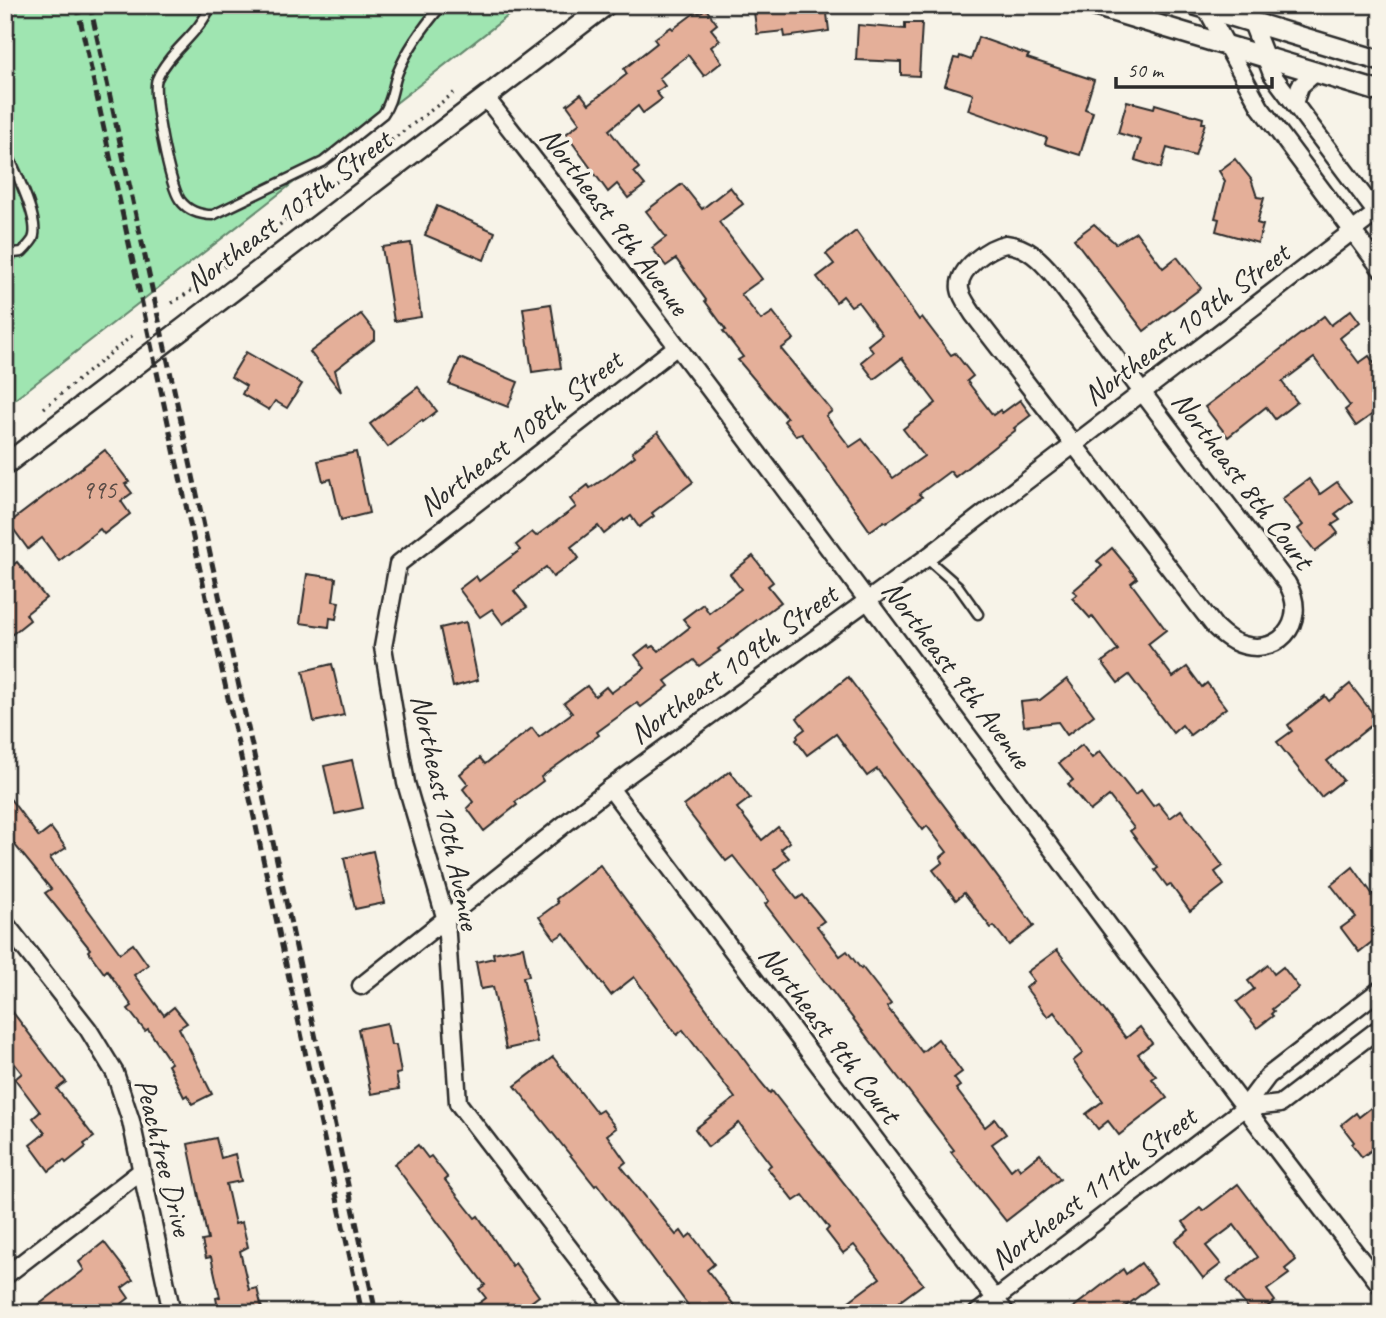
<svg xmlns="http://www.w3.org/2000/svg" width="1386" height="1318" viewBox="0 0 1386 1318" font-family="Caveat,sans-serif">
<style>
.green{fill:#9fe5b1;stroke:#65886e;stroke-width:2}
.building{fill:#e4af99;stroke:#2b2b2b;stroke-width:2}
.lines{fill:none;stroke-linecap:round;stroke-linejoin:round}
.service-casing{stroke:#2b2b2b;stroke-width:13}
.minor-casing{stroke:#2b2b2b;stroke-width:21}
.tertiary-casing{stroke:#2b2b2b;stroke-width:24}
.path{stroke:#2b2b2b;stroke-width:3.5;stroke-dasharray:2 5;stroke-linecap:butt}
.service{stroke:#f7f3e8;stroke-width:8}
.minor{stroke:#f7f3e8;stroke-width:16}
.tertiary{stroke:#f7f3e8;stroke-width:19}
.rail{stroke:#2b2b2b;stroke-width:5;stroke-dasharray:10 5;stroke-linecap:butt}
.labels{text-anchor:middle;stroke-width:7;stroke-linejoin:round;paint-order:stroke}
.number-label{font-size:26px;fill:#594c46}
.street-label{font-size:30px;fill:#2b2b2b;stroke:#f7f3e8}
</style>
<rect width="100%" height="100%" fill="#f7f3e8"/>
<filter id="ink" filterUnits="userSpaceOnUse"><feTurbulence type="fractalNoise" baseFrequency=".0143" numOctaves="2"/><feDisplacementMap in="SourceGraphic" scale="14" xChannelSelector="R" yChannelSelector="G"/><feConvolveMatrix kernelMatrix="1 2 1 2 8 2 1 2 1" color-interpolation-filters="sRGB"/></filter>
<g filter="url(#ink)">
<polygon class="green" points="5,5 522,5 5,407"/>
<g class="building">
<polygon points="753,5 826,5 829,31 785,37 784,31 757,34"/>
<polygon points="706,9 717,24 711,29 720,40 711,47 722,62 704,76 688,55 659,78 665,86 656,92 662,99 643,113 638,106 609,130 639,168 634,172 645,185 628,198 617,184 608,192 566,134 580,123 567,105 581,94 589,104 627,74 624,69 657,43 654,39 671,27 673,29 697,11 699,13"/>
<polygon points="905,23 922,23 919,76 901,75 901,62 856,60 858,25 905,29"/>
<polygon points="978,37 1029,55 1027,58 1094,80 1085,109 1093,112 1080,155 1045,144 1047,138 968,110 973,94 945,85 954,58 959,59 960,56 971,60"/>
<polygon points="1127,101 1154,108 1155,104 1203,118 1202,123 1205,123 1195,156 1167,148 1161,168 1135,160 1141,140 1118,133"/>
<polygon points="1235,159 1251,179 1257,197 1264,198 1257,223 1263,225 1258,243 1216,231 1219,219 1215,218 1225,181 1219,171"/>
<polygon points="682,184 702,209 730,187 743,204 719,222 762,279 741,294 761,320 773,312 794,339 781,349 832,411 826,416 850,447 862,439 893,478 924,456 903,429 936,403 902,358 874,379 861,362 873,352 868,345 882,334 858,302 851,306 843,296 836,302 817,277 834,264 826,254 856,231 919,320 922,317 951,355 955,353 973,376 967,381 993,415 1000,410 1002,413 1020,400 1031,415 1014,428 1016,430 955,477 950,471 919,494 922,497 886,523 884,521 870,531 802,434 796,436 784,421 787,418 738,360 743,357 723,331 726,330 705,301 706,300 676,259 666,266 652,248 666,237 646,211"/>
<polygon points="437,206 495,232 484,260 425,235"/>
<polygon points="1094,224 1116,244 1136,232 1163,268 1177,257 1201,288 1144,331 1074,239"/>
<polygon points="411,243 421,317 394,321 382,247"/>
<polygon points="551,304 561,368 532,372 523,308"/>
<polygon points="1351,310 1360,322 1340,338 1359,363 1369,356 1381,373 1381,408 1356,426 1345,410 1350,406 1314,358 1282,382 1297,402 1275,419 1266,407 1228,437 1205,407 1324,316 1331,325"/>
<polygon points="361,314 375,332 375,339 335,370 341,392 310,352"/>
<polygon points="246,352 302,384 287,408 275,401 269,410 242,394 246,386 231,377"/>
<polygon points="460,358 518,382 508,407 449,384"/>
<polygon points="418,387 437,411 423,422 422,420 388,447 370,424"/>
<polygon points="658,432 693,482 652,513 654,516 639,527 631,516 624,521 623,519 604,534 598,526 571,547 579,558 553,577 546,567 514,591 527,607 503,624 492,609 480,617 459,589 476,576 479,581 520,550 516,545 532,532 536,536 576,507 570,499 588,485 590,488 607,477 635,456 632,452"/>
<polygon points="105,450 129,482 125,484 132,493 121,501 130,514 104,534 100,529 59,561 42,538 28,549 9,523"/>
<polygon points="356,452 369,513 341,520 331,479 323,481 318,461"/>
<polygon points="1309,479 1320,494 1337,482 1352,501 1335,514 1340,520 1332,525 1338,533 1315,551 1298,529 1303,525 1282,499"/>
<polygon points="1112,548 1137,578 1131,583 1166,630 1148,644 1173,677 1187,667 1202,687 1207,683 1226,708 1190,735 1182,725 1173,733 1129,675 1118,683 1102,662 1118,650 1092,616 1090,618 1072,598 1077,594 1073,591 1102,566 1097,561"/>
<polygon points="753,556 773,582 768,586 781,602 718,649 720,651 699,666 694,660 665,681 669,686 641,707 637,703 597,732 599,735 541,777 543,781 515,802 517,805 484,831 467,808 473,802 463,789 468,784 460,774 480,758 485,764 532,728 539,737 572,713 564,703 587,686 595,696 606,687 611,693 645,668 635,655 648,645 650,648 654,646 659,651 690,627 683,619 703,604 709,613 741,589 730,574"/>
<polygon points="17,562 46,598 26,614 30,620 5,640 5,571"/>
<polygon points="307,574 336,578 333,601 339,602 336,619 330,618 329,627 300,623"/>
<polygon points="466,622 478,680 453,687 440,628"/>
<polygon points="332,664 344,715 314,722 303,671"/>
<polygon points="848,677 1034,926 1009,945 994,926 991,928 964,893 956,900 933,870 943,862 940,858 947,852 927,826 923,830 877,769 867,776 836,734 807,755 796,740 798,738 797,735 805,729 797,718"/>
<polygon points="1067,679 1094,715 1067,735 1058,722 1024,726 1021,702 1040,700"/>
<polygon points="1350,684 1378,720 1327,761 1343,780 1321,797 1277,742 1292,731 1288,725 1325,696 1329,701"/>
<polygon points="1082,745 1092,758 1100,751 1135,795 1141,790 1153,806 1158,803 1170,818 1181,810 1223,866 1215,872 1224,885 1190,911 1170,884 1167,886 1155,870 1158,868 1130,831 1134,828 1109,796 1090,811 1068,784 1073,780 1059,763"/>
<polygon points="352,760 363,808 335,814 324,766"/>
<polygon points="730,771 750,798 737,808 762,840 778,827 790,842 781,849 789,858 774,870 797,899 803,895 824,921 817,926 840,956 847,951 861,969 862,967 891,1004 887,1007 922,1052 938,1039 962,1072 954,1078 960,1086 956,1089 985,1127 995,1119 1006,1134 992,1144 1011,1170 1017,1165 1020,1170 1040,1154 1060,1179 1006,1221 951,1152 954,1150 765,904 769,901 733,856 726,861 684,806"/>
<polygon points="5,792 39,837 51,828 66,848 50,858 120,953 133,944 148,965 134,975 164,1015 174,1007 187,1023 179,1028 212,1094 192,1104 187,1095 184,1097 168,1065 171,1063 148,1029 145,1031 128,1009 132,1006 107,970 104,973 88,951 90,949 45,893 51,889 5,833"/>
<polygon points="373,851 384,903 355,909 344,858"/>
<polygon points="600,865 760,1081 770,1093 772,1091 923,1284 884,1313 833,1313 880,1278 854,1245 843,1253 826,1231 829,1228 803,1195 794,1201 767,1168 771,1165 739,1123 708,1147 695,1129 735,1098 683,1030 677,1035 634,977 611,995 564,933 555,939 539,917 558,903 556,899"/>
<polygon points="1353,867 1381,906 1381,929 1374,934 1377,938 1359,952 1341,928 1356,917 1331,885"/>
<polygon points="523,947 529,976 523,977 537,1042 506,1049 493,987 481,989 476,962 494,958 493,953"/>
<polygon points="1057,950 1126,1038 1140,1027 1152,1043 1138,1054 1156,1076 1152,1079 1167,1098 1119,1135 1108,1121 1098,1129 1086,1114 1103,1101 1073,1061 1083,1053 1054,1012 1048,1017 1026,988 1034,981 1027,972"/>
<polygon points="1268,965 1274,974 1283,967 1299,988 1272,1009 1274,1011 1271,1014 1273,1016 1257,1028 1237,1002 1254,989 1248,981"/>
<polygon points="5,1002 66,1082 57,1089 94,1137 84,1144 86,1147 66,1163 64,1160 49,1171 30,1145 45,1133 33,1118 40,1112 15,1079 22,1073 5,1052"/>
<polygon points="387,1023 391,1045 396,1045 401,1073 396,1074 399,1089 371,1094 358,1029"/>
<polygon points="553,1057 597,1113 602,1110 616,1128 607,1135 626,1162 621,1166 676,1235 681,1231 686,1238 691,1234 714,1264 707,1270 740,1313 694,1313 597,1184 595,1186 515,1086"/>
<polygon points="1381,1100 1381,1143 1362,1157 1352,1144 1354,1142 1341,1125 1356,1113 1359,1117"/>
<polygon points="216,1138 221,1158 235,1154 241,1181 226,1184 235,1224 242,1222 248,1247 240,1251 249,1290 257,1288 263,1313 219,1313 216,1298 220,1297 211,1257 206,1258 202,1241 208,1240 188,1144"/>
<polygon points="418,1145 428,1158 431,1156 448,1178 445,1180 475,1218 478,1216 512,1266 515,1263 539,1296 526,1306 531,1313 466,1313 486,1298 479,1289 485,1285 394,1164"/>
<polygon points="1238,1184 1296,1260 1285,1269 1289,1274 1267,1290 1275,1301 1259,1313 1252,1313 1227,1281 1258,1257 1234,1225 1206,1246 1221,1264 1203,1278 1175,1241 1189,1230 1183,1222 1200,1208 1203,1211"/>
<polygon points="104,1242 133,1280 122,1288 129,1298 110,1313 28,1313 84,1270 79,1262"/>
<polygon points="1141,1263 1156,1283 1117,1313 1066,1313 1123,1269 1126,1274"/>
</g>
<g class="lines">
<defs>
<g id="service">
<path d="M211,5C199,35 169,51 157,79C151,93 170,187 180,200C188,211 200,215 213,215L323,162L383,114C393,100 392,87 398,72C408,47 425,25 442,5"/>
<path d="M5,149C14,168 41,221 33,239C30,244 25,249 22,252L5,254"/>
<polyline points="926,558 958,586 978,614"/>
</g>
<g id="minor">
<polyline points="1206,8 1260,107 1381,269"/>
<polyline points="1252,23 1272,74 1381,219"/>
<path d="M486,98C792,488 1078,893 1381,1286"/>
<polyline points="1294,103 1300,86 1316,72"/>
<path d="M1006,244C1027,246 1041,260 1054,276L1287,583C1311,623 1275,662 1233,641C1226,637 1220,632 1215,627L973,314C968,306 961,297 960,289C957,269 989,247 1006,244Z"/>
<polyline points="610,788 1006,1313"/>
<polyline points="5,923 88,1029 115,1073 131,1121 172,1313"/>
<polyline points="361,986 610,788 926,558 1376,213"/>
<polyline points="1244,1108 1280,1104 1381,1027"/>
<polyline points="5,1276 141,1171"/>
<polyline points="619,1313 458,1103 446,920 406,783 383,647 398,564 676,347"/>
<polyline points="977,1313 1244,1108 1268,1076 1381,989"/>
</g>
<g id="tertiary">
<polyline points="1092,5 1381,92"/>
<polyline points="1195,5 1381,61"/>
<polyline points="5,465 606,5"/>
</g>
</defs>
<use href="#service" class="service-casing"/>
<use href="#minor" class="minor-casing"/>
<use href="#tertiary" class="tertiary-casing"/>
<g class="path">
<polyline points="172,303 200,285 454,93"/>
<polyline points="44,408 134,334"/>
</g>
<use href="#service" class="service"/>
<use href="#minor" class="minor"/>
<use href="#tertiary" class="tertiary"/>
<g class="rail">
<polyline points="77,5 362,1313"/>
<polyline points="90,5 376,1313"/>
</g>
</g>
</g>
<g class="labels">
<g class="number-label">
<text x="99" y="498">995</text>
</g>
<g class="street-label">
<text transform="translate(288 211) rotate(-37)" y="10">Northeast 107th Street</text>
<text transform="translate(615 221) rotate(53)" y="10">Northeast 9th Avenue</text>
<text transform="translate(1186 324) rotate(-37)" y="10">Northeast 109th Street</text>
<text transform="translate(520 433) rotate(-38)" y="10">Northeast 108th Street</text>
<text transform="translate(1243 480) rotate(53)" y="10">Northeast 8th Court</text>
<text transform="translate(733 664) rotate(-36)" y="10">Northeast 109th Street</text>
<text transform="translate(957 674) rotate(53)" y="10">Northeast 9th Avenue</text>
<text transform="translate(446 812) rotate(78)" y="10">Northeast 10th Avenue</text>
<text transform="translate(830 1034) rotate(53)" y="10">Northeast 9th Court</text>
<text transform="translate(164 1157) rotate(76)" y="10">Peachtree Drive</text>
<text transform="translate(1093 1188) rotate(-37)" y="10">Northeast 111th Street</text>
</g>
</g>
<rect width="1386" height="1318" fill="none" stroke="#f7f3e8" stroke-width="28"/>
<rect x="14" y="14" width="1358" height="1290" fill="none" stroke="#2b2b2b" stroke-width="2.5" filter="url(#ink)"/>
<path d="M1116 77v10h156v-10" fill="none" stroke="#2b2b2b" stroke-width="3.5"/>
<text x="1127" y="77" font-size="21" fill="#2b2b2b" stroke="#f7f3e8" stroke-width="5" paint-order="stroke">50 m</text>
</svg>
